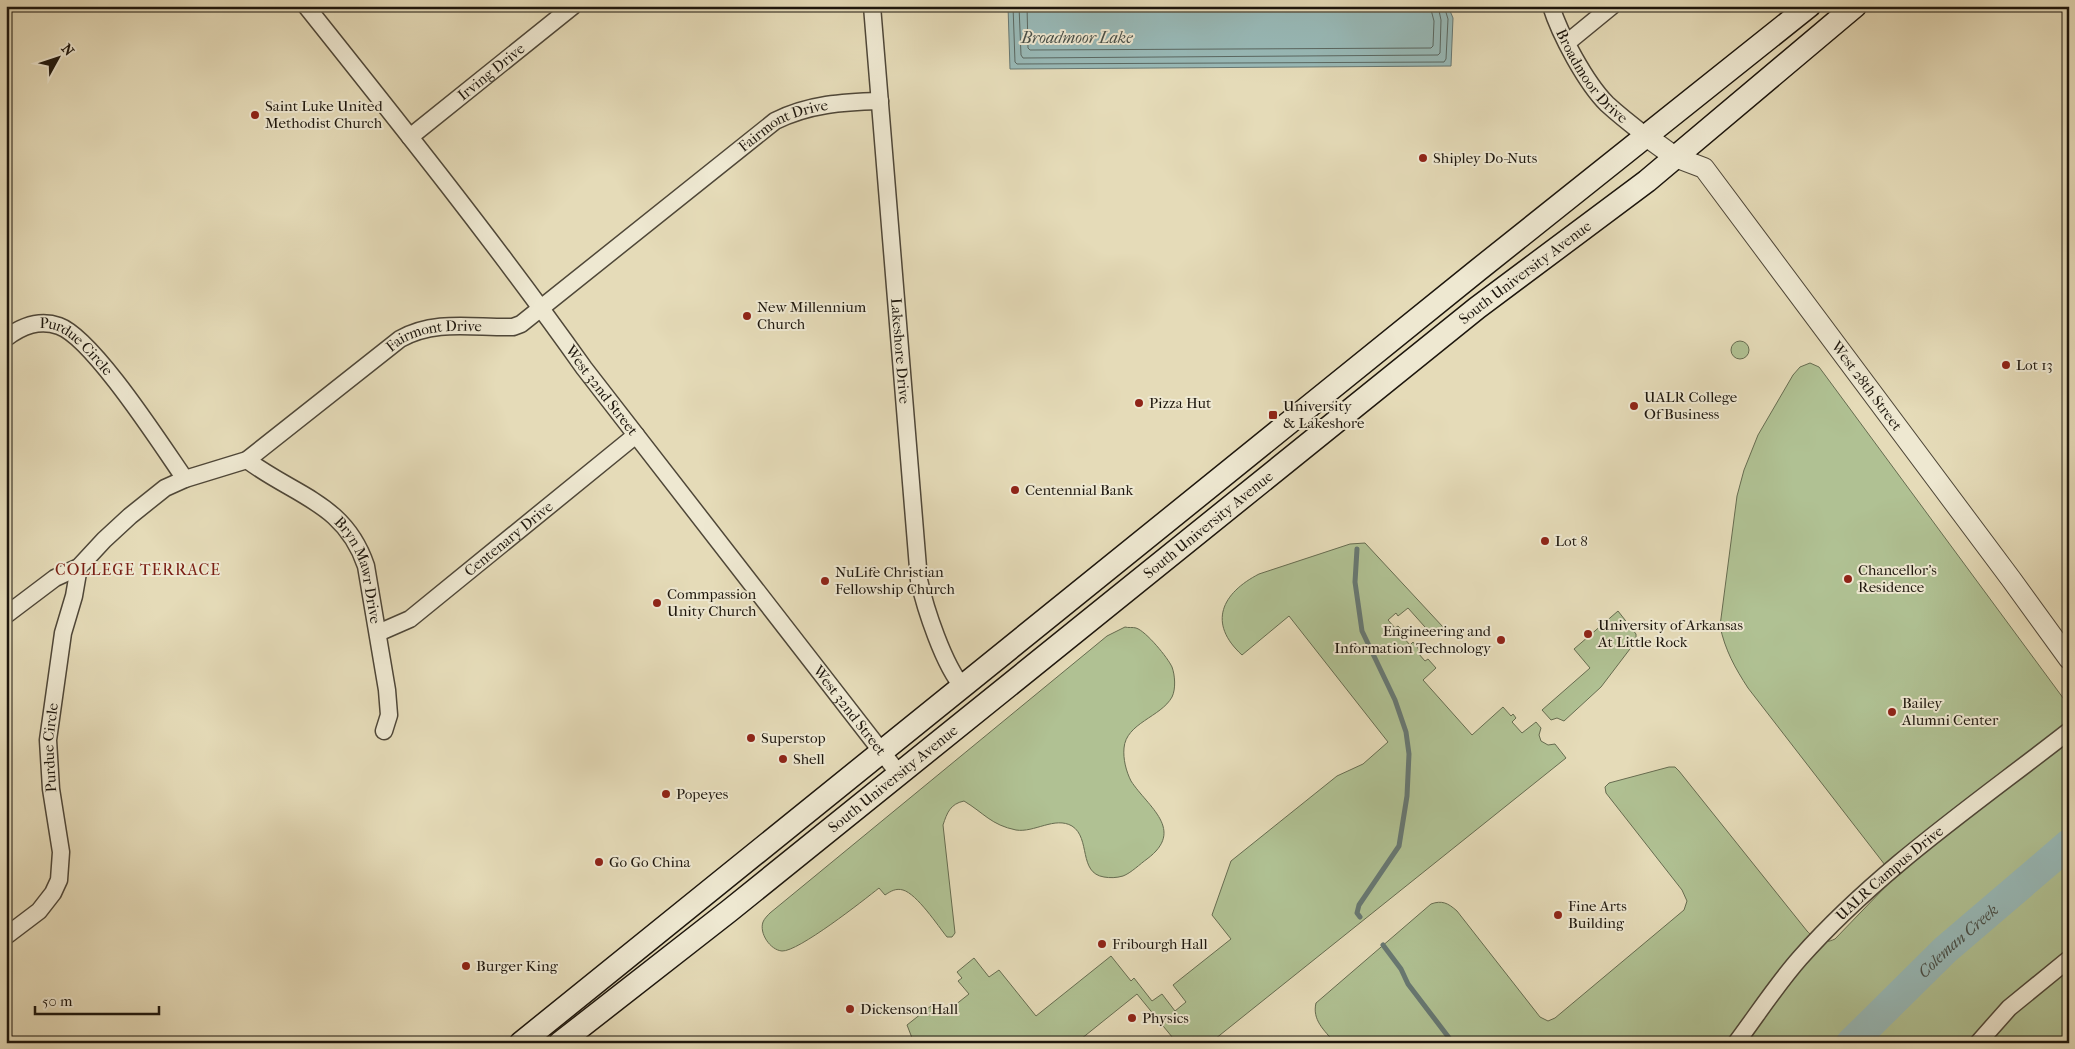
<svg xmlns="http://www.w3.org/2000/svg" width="2075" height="1049" viewBox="0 0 2075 1049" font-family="'IM FELL French Canon',serif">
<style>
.green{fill:#b0c193;stroke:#666c50}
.water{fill:#98b9b7;stroke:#677873}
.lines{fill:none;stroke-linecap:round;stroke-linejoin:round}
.shore{stroke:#5a6862;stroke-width:1}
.stream{stroke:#677873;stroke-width:5}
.river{stroke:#98b9b7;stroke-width:30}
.minor-casing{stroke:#4f4738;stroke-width:19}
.tertiary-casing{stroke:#4f4738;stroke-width:22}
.secondary-casing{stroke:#1d160d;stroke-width:25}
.minor{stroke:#eee8d1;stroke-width:16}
.tertiary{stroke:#eee8d1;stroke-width:20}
.secondary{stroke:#eee8d1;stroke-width:22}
.poi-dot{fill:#8f2418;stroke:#eee8d1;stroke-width:2}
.labels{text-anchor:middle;stroke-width:4;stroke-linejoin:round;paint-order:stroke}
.street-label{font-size:15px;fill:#1d160d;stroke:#eee8d1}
.poi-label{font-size:15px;fill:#1d160d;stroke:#eee8d1;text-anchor:start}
.water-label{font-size:16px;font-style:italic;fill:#484f48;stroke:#eee8d1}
.neighbourhood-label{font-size:16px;letter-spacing:1px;fill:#7a1f14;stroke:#eee8d1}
</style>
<rect width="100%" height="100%" fill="#e5dbb8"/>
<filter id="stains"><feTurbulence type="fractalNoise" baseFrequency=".004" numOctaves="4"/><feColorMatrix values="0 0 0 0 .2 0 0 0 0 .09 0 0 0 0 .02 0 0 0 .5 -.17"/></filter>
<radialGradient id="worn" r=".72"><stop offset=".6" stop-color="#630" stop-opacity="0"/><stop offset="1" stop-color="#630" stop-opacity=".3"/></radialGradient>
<g class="green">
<circle cx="1740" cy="350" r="9"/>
<path d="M1810,363L1819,367L1825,375L2069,706V1043H1335C1324,1030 1312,1020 1316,1003L1431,904C1442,900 1448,903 1457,911L1540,1017L1548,1021L1555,1018L1684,910L1687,901L1682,890L1606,793L1605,787L1609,783L1669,767H1675L1679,771L1807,931C1816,940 1822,945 1835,939L1888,884L1890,879L1885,865L1748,688C1735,668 1725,650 1720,626L1737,496L1744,470L1758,435L1793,375L1800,367Z"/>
<path d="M1365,543L1443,627L1433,636L1408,608L1398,616L1396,613L1388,620L1395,628L1398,626L1406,634L1403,637L1410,645L1413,642L1420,651L1418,653L1425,661L1428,659L1436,668L1423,680L1472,735L1503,707L1511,716L1513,714L1516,718L1512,722L1522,733L1536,722L1541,728L1539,735L1541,741L1548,745L1555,744L1566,758L1210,1043H1177L1137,994L1076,1043H914L907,1025L936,1002L945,1013L969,994L958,981L962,978L957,972L974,958L989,977L999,970L1036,1016L1111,956L1131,981L1134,978L1152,1001L1162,994L1175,1011L1186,1002L1173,985L1231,939L1212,915L1231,861L1337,776L1363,764L1388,742L1289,616L1242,655C1207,623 1222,593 1259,574L1350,544Z"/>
<polygon points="1618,611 1636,634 1636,641 1601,687 1564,721 1557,718 1551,720 1542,710 1590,668 1574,649"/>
<path d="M1125,627C1128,628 1133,627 1136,628C1146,631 1168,658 1172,667C1175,675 1176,689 1172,697C1161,717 1126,723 1124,748C1123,759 1126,771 1131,781C1148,807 1186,830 1147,859C1140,864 1131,873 1123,876C1116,878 1110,878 1104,877C1078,873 1091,838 1072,826C1055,816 1034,833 1016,830C991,825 984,813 964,801C950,804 947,813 943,825L955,933L952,937H947C938,926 917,894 903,890C896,888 891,891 885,895L879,888C864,900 798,952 782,951C770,950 759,933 763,922C764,919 768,915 770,913L1107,636Z"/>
</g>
<polygon class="water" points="1008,6 1448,6 1453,18 1451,66 1010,69"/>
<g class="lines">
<g class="shore">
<polyline points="1013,6 1015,62 1017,64 1444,62 1446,59 1448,19 1444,6"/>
<polyline points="1019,6 1021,55 1023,58 1438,55 1440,53 1441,20 1438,6"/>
<polyline points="1027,6 1028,48 1030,50 1431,48 1433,46 1434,21 1430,6"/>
</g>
<g class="stream">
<polyline points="1357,549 1355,582 1362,631 1395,700 1406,732 1409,754 1407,796 1399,846 1359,905 1357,913 1360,917"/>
<polyline points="1383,945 1401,969 1408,984 1453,1043"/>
</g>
<path class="river" id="s1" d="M1851,1043L1945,950L2069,844"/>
<defs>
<g id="minor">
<path id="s2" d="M306,6C401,125 496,244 584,368L899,774"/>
<path id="s3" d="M872,6L919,580C925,608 944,666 963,687"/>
<path id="s4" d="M1551,6C1560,35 1586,83 1607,104C1619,115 1633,126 1646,136"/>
<polyline points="1568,42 1612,6"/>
<path id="s5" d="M410,137L573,6"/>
<path id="s6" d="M6,338C22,326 39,319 59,326C93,338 162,446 185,479"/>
<path id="s7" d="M247,460C295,496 345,503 366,566L387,690L389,715L384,731"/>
<path id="s8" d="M6,615L55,578L79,567L104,540L130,516L165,488L185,479L247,460L400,339C435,319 474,328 513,327L521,324L775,121C809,104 843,102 880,101"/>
<path id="s9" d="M378,633L410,619L636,435"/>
<path id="s10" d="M6,936L39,911L53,893L59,880L61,852L51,789L48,740L63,633L74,596L79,567"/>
<path id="s11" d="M1736,1043C1757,1015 1777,984 1800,958C1878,870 1977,803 2069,731"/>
<polyline points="1978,1043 2009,1008 2069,959"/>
</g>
<g id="tertiary">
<path id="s12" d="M1646,136L1675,157L1704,168L2011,579L2069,659"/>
</g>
<g id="secondary">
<polyline points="521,1043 1478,270 1809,6"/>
<path id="s13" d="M560,1043L729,911L1477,308L1647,181L1855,6"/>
</g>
</defs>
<use href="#minor" class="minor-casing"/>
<use href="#tertiary" class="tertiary-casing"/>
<use href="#secondary" class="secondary-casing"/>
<use href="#minor" class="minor"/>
<use href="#tertiary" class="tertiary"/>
<use href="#secondary" class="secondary"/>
</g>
<g class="poi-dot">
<circle cx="255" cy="115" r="5"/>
<circle cx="1423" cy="158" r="5"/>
<circle cx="747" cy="316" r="5"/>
<circle cx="2006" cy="365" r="5"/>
<circle cx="1139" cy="403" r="5"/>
<circle cx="1634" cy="406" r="5"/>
<rect x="1268" y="410" width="10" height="10" rx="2.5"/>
<circle cx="1015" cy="490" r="5"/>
<circle cx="1545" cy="541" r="5"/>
<circle cx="1848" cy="579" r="5"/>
<circle cx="825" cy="581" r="5"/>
<circle cx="657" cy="603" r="5"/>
<circle cx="1588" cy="634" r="5"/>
<circle cx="1501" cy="640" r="5"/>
<circle cx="1892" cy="712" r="5"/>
<circle cx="751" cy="738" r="5"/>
<circle cx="783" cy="759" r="5"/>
<circle cx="666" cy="794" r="5"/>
<circle cx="599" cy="862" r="5"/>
<circle cx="1558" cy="915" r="5"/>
<circle cx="1102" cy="944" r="5"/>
<circle cx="466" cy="966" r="5"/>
<circle cx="850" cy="1009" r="5"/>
<circle cx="1132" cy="1018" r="5"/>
</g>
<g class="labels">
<g class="street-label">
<text dy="5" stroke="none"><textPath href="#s5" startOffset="104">Irving Drive</textPath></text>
<text dy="5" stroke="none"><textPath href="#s4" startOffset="82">Broadmoor Drive</textPath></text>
<text dy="5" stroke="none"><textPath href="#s8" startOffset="941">Fairmont Drive</textPath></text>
<text dy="5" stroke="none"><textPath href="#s13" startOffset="1235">South University Avenue</textPath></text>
<text dy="5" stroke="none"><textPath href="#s8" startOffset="521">Fairmont Drive</textPath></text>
<text dy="5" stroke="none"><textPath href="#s3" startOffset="346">Lakeshore Drive</textPath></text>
<text dy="5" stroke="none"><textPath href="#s6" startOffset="82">Purdue Circle</textPath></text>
<text dy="5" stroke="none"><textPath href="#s12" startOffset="339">West 28th Street</textPath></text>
<text dy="5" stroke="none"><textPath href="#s2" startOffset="485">West 32nd Street</textPath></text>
<text dy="5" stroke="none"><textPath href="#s13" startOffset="830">South University Avenue</textPath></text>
<text dy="5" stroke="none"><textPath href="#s9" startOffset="162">Centenary Drive</textPath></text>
<text dy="5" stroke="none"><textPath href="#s7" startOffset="165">Bryn Mawr Drive</textPath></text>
<text dy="5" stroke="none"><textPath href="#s2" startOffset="890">West 32nd Street</textPath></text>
<text dy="5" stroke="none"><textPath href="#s10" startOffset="212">Purdue Circle</textPath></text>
<text dy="5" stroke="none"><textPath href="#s13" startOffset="425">South University Avenue</textPath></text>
<text dy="5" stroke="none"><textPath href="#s11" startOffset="230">UALR Campus Drive</textPath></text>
</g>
<g class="poi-label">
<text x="265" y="111">Saint Luke United<tspan x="265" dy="17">Methodist Church</tspan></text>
<text x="1433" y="163">Shipley Do-Nuts</text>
<text x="757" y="312">New Millennium<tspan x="757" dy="17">Church</tspan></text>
<text x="2016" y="370">Lot 13</text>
<text x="1644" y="402">UALR College<tspan x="1644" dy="17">Of Business</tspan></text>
<text x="1149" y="408">Pizza Hut</text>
<text x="1283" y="411">University<tspan x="1283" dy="17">&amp; Lakeshore</tspan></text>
<text x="1025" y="495">Centennial Bank</text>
<text x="1555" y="546">Lot 8</text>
<text x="1858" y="575">Chancellor's<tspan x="1858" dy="17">Residence</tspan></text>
<text x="835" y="577">NuLife Christian<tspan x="835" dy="17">Fellowship Church</tspan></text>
<text x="667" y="599">Commpassion<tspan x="667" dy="17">Unity Church</tspan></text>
<text x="1598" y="630">University of Arkansas<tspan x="1598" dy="17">At Little Rock</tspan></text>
<text x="1491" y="636" text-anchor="end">Engineering and<tspan x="1491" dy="17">Information Technology</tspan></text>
<text x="1902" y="708">Bailey<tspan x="1902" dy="17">Alumni Center</tspan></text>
<text x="761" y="743">Superstop</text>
<text x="793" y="764">Shell</text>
<text x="676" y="799">Popeyes</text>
<text x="609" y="867">Go Go China</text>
<text x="1568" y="911">Fine Arts<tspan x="1568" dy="17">Building</tspan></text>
<text x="1112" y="949">Fribourgh Hall</text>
<text x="476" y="971">Burger King</text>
<text x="860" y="1014">Dickenson Hall</text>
<text x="1142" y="1023">Physics</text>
</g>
<g class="water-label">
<text x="1077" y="43">Broadmoor Lake</text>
<text dy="6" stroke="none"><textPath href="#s1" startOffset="148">Coleman Creek</textPath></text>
</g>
<g class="neighbourhood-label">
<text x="138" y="575">COLLEGE TERRACE</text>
</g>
</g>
<rect width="2075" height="1049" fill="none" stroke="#e5dbb8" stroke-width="25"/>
<rect x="8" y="8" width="2060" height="1034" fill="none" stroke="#1d160d" stroke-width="2.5"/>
<rect x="12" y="12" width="2050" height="1024" fill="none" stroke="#1d160d"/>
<g transform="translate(58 58) rotate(50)" stroke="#eee8d1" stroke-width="4" paint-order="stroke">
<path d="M0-4L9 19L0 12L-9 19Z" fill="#1d160d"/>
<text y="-8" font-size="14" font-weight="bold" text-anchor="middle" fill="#1d160d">N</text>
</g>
<path d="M35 1006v8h124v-8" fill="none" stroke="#1d160d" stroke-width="2.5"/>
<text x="42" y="1006" font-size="15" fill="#1d160d" stroke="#eee8d1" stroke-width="4" paint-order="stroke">50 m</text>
<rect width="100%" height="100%" filter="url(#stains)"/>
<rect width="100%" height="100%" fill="url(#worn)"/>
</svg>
